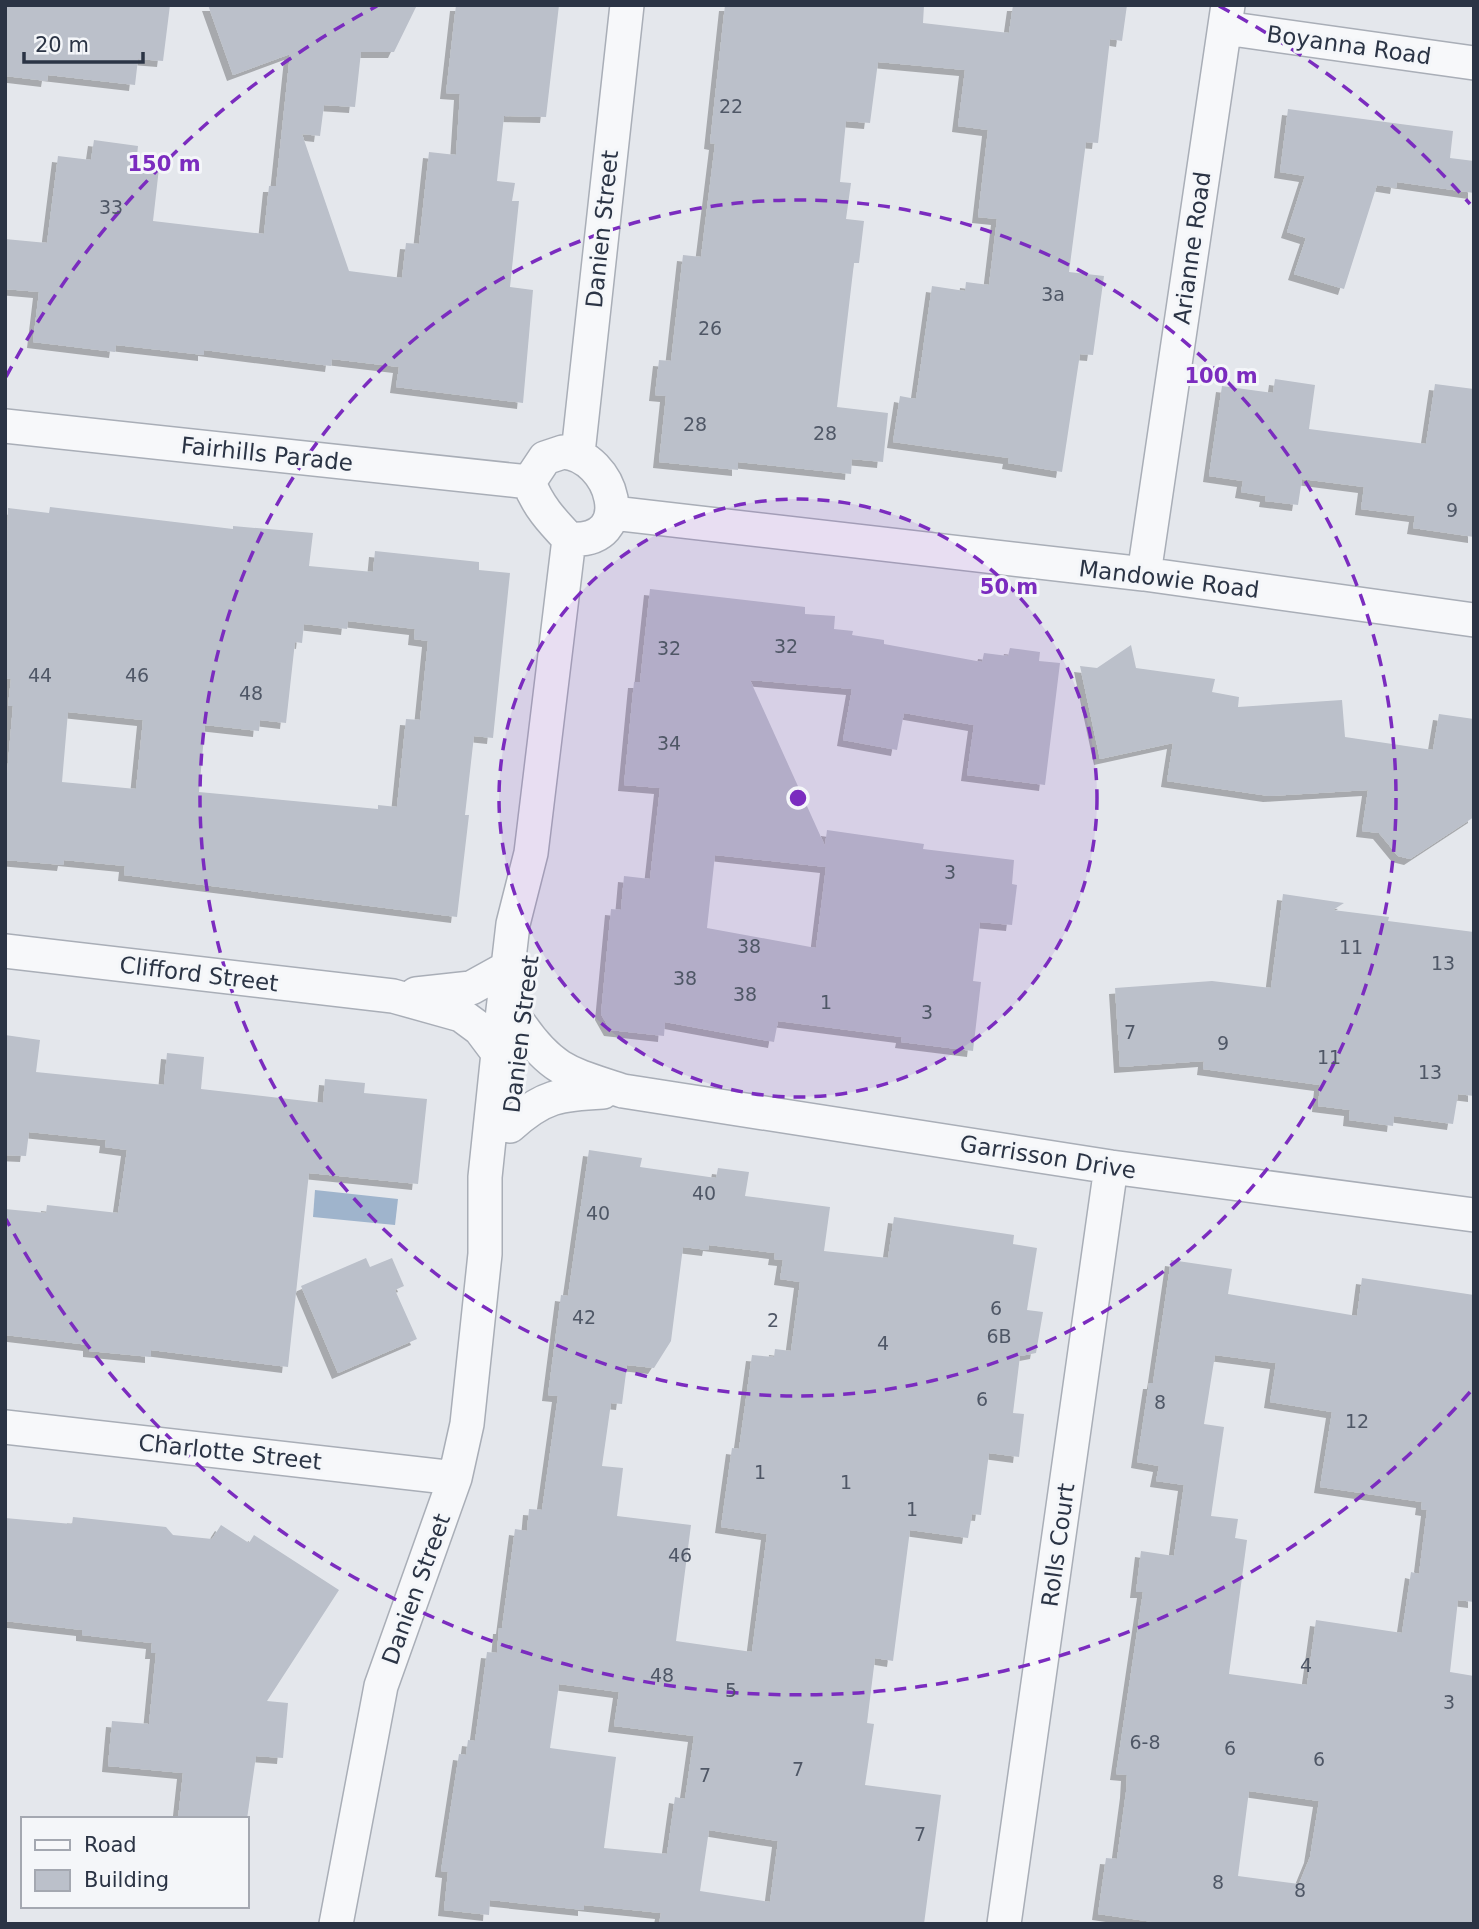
<svg xmlns="http://www.w3.org/2000/svg" width="1479" height="1929" viewBox="0 0 1479 1929" font-family="'DejaVu Sans',sans-serif">
<style>
.water{fill:#9fb4cc}
.building{fill:#bbc0ca;fill-rule:evenodd;filter:url(#shadow)}
.lines{fill:none;stroke-linecap:round;stroke-linejoin:round}
.street-casing{stroke:#a9aeb7;stroke-width:36}
.street{stroke:#f7f8fa;stroke-width:33}
.ring{fill:none;stroke:#7b2cbf;stroke-width:3.5;stroke-dasharray:12 9}
.labels{text-anchor:middle;stroke-width:6;stroke-linejoin:round;paint-order:stroke}
.number-label{font-size:19px;fill:#4f5766}
.street-label{font-size:23px;fill:#2b3445;stroke:#f4f6f9}
.centre{fill:#7b2cbf;stroke:#f4f6f9;stroke-width:3.5}
.ring-label{font-size:21px;text-anchor:middle;font-weight:bold;fill:#7b2cbf;stroke:#f4f6f9;stroke-width:6;stroke-linejoin:round;paint-order:stroke}
</style>
<defs>
<filter id="shadow"><feDropShadow dx="-6" dy="6" stdDeviation="0" flood-color="#0004"/></filter>
</defs>
<rect width="100%" height="100%" fill="#e4e7ec"/>
<!-- water -->
<path class="water" d="M 315,1190 L 398,1199 L 395,1225 L 313,1217 Z"/>
<!-- building -->
<path class="building" d="M 5,5 L 170,5 L 163,61 L 138,59 L 135,85 L 48,75 L 47,81 L 5,76 Z
M 208,5 L 417,5 L 394,52 L 361,52 L 355,107 L 324,105 L 320,136 L 302,134 L 349,271 L 402,278 L 406,243 L 419,244 L 429,152 L 456,155 L 460,94 L 446,93 L 456,5 L 559,5 L 546,117 L 504,116 L 497,181 L 515,183 L 512,201 L 519,201 L 510,287 L 533,290 L 523,403 L 396,387 L 399,367 L 332,359 L 331,366 L 204,350 L 204,355 L 116,345 L 115,352 L 33,342 L 39,292 L 5,289 L 5,239 L 47,243 L 58,156 L 91,160 L 94,140 L 138,146 L 136,165 L 159,168 L 153,221 L 264,234 L 269,186 L 276,186 L 290,54 L 233,75 Z
M 725,5 L 924,5 L 923,23 L 1009,33 L 1013,5 L 1127,5 L 1122,41 L 1110,39 L 1098,143 L 1086,142 L 1069,272 L 1104,276 L 1093,355 L 1080,354 L 1062,472 L 1008,463 L 1009,458 L 893,442 L 900,396 L 916,399 L 932,286 L 965,291 L 966,282 L 989,285 L 997,219 L 978,217 L 988,130 L 958,126 L 965,70 L 878,62 L 870,123 L 846,121 L 840,182 L 851,183 L 846,219 L 864,221 L 859,263 L 854,263 L 837,407 L 888,413 L 883,462 L 852,459 L 851,474 L 738,462 L 738,470 L 659,462 L 666,396 L 655,395 L 659,360 L 671,361 L 683,255 L 701,257 L 715,144 L 710,143 Z
M 1288,109 L 1453,131 L 1450,158 L 1474,161 L 1474,193 L 1397,182 L 1396,188 L 1377,185 L 1344,289 L 1294,274 L 1306,238 L 1287,232 L 1305,176 L 1280,172 Z
M 1275,379 L 1315,385 L 1309,429 L 1426,444 L 1435,384 L 1474,389 L 1474,537 L 1413,528 L 1415,516 L 1361,509 L 1364,487 L 1302,479 L 1298,505 L 1265,501 L 1266,496 L 1241,492 L 1243,481 L 1209,476 L 1222,386 L 1273,393 Z
M 50,507 L 233,529 L 233,526 L 313,533 L 309,566 L 373,572 L 375,551 L 479,562 L 479,570 L 510,573 L 493,738 L 474,736 L 465,815 L 469,815 L 457,917 L 124,875 L 125,866 L 64,860 L 63,865 L 5,860 L 5,797 L 13,706 L 8,706 L 11,679 L 5,678 L 8,508 L 49,513 ZM 348,621 L 415,629 L 414,639 L 428,641 L 420,720 L 406,719 L 397,807 L 378,805 L 378,809 L 199,792 L 205,725 L 259,731 L 260,720 L 286,723 L 295,642 L 302,643 L 304,624 L 347,629 ZM 68,712 L 143,720 L 136,789 L 62,782 Z
M 650,589 L 805,607 L 805,614 L 835,616 L 834,629 L 853,631 L 852,635 L 884,640 L 884,644 L 982,662 L 984,653 L 1008,656 L 1010,648 L 1040,652 L 1039,661 L 1060,663 L 1045,785 L 967,775 L 974,725 L 904,713 L 897,750 L 843,740 L 852,689 L 750,680 L 825,846 L 827,830 L 924,844 L 923,849 L 1014,860 L 1012,884 L 1017,885 L 1012,925 L 980,922 L 973,981 L 981,982 L 973,1051 L 901,1042 L 902,1037 L 778,1021 L 774,1042 L 665,1022 L 664,1036 L 610,1030 L 601,1014 L 611,909 L 621,910 L 624,876 L 650,879 L 660,788 L 624,785 L 634,682 L 640,682 ZM 715,855 L 826,867 L 816,948 L 707,928 Z
M 1131,645 L 1136,668 L 1215,679 L 1212,692 L 1239,697 L 1238,707 L 1342,700 L 1345,737 L 1433,750 L 1439,714 L 1474,719 L 1474,817 L 1410,859 L 1398,856 L 1379,833 L 1362,831 L 1368,790 L 1269,796 L 1167,781 L 1173,743 L 1100,759 L 1080,666 L 1097,668 Z
M 1283,894 L 1344,903 L 1333,910 L 1389,917 L 1388,921 L 1474,932 L 1474,1096 L 1458,1094 L 1453,1124 L 1394,1116 L 1393,1126 L 1349,1120 L 1350,1110 L 1318,1106 L 1320,1085 L 1203,1069 L 1204,1061 L 1120,1067 L 1115,988 L 1212,981 L 1271,988 Z
M 5,1035 L 40,1040 L 36,1072 L 164,1085 L 167,1053 L 204,1057 L 201,1089 L 323,1103 L 325,1079 L 365,1083 L 364,1093 L 427,1099 L 418,1184 L 309,1173 L 288,1367 L 151,1350 L 151,1357 L 89,1351 L 89,1345 L 5,1335 L 5,1209 L 46,1213 L 47,1205 L 118,1213 L 127,1150 L 105,1147 L 106,1140 L 29,1132 L 26,1156 L 5,1155 Z
M 589,1150 L 642,1158 L 640,1167 L 716,1178 L 718,1168 L 749,1172 L 745,1196 L 830,1207 L 824,1251 L 888,1258 L 894,1217 L 1014,1235 L 1013,1244 L 1037,1248 L 1027,1310 L 1043,1312 L 1036,1353 L 1020,1356 L 1013,1413 L 1024,1414 L 1019,1457 L 989,1453 L 981,1515 L 972,1514 L 968,1538 L 910,1530 L 893,1661 L 875,1658 L 867,1723 L 874,1724 L 865,1785 L 941,1795 L 924,1924 L 659,1924 L 661,1913 L 584,1905 L 584,1910 L 490,1900 L 489,1915 L 444,1910 L 448,1872 L 441,1871 L 459,1754 L 466,1755 L 468,1740 L 475,1741 L 487,1652 L 497,1653 L 499,1628 L 502,1628 L 515,1529 L 527,1531 L 529,1509 L 542,1510 L 558,1396 L 548,1395 L 561,1295 L 568,1296 ZM 709,1245 L 775,1253 L 774,1259 L 783,1260 L 780,1279 L 800,1282 L 791,1351 L 775,1349 L 774,1357 L 752,1355 L 739,1449 L 732,1448 L 721,1527 L 767,1534 L 752,1652 L 676,1641 L 691,1525 L 617,1516 L 623,1468 L 602,1466 L 611,1403 L 622,1404 L 627,1365 L 654,1368 L 671,1341 L 683,1247 L 708,1250 ZM 559,1684 L 619,1692 L 614,1726 L 694,1736 L 685,1799 L 675,1797 L 667,1854 L 604,1848 L 616,1757 L 550,1748 ZM 709,1830 L 778,1841 L 770,1902 L 700,1891 Z
M 366,1258 L 370,1267 L 392,1258 L 404,1286 L 395,1290 L 417,1339 L 338,1373 L 301,1286 Z
M 1171,1260 L 1232,1269 L 1228,1294 L 1357,1316 L 1362,1278 L 1474,1295 L 1474,1602 L 1458,1600 L 1450,1672 L 1474,1676 L 1474,1924 L 1167,1924 L 1098,1914 L 1106,1858 L 1117,1859 L 1126,1792 L 1127,1775 L 1116,1774 L 1143,1592 L 1136,1592 L 1141,1551 L 1174,1556 L 1184,1485 L 1156,1481 L 1159,1466 L 1137,1462 L 1149,1383 L 1153,1383 ZM 1215,1355 L 1276,1363 L 1270,1402 L 1332,1412 L 1320,1487 L 1422,1502 L 1421,1509 L 1427,1510 L 1419,1574 L 1411,1572 L 1402,1633 L 1316,1620 L 1307,1685 L 1229,1674 L 1247,1540 L 1235,1538 L 1238,1519 L 1211,1516 L 1224,1427 L 1204,1424 ZM 1249,1791 L 1319,1801 L 1310,1857 L 1299,1884 L 1238,1876 Z
M 73,1517 L 166,1527 L 173,1535 L 212,1539 L 221,1525 L 249,1543 L 254,1535 L 339,1590 L 267,1701 L 288,1703 L 283,1758 L 256,1756 L 247,1819 L 178,1819 L 183,1773 L 108,1766 L 112,1721 L 149,1724 L 156,1653 L 151,1653 L 152,1643 L 82,1635 L 82,1630 L 5,1621 L 5,1518 L 72,1524 Z"/>
<g class="lines">
<defs>
<path id="street" d="M 1225,28 L 1474,63
M 5,426 L 529,482
M 563,452 C 612,455 640,544 569,539 C 552,521 537,505 529,482 L 545,458 Z
M 578,453 L 627,5
M 613,513 L 1144,574 L 1474,620
M 1144,574 L 1228,5
M 5,951 L 393,996 L 461,1015 L 480,1029 L 498,1053
M 416,994 L 471,988 L 509,967
M 521,1026 C 553,1072 572,1074 623,1091 L 1111,1167 L 1474,1215
M 510,1126 C 543,1096 560,1094 603,1092
M 5,1427 L 455,1478
M 336,1924 L 381,1686 L 455,1478 L 467,1424 L 485,1254 L 485,1177 L 498,1053 L 513,924 L 531,853 L 569,539
M 1004,1924 L 1111,1167"/>
</defs>
<!-- street casing -->
<use href="#street" class="street-casing"/>
<!-- street -->
<use href="#street" class="street"/>
</g>
<!-- distance rings -->
<circle cx="798" cy="798" r="299" fill="#7b2cbf" fill-opacity=".12"/>
<g class="ring">
<circle cx="798" cy="798" r="299"/>
<circle cx="798" cy="798" r="598"/>
<path d="M1470 1392A897 897 0 0 1 6 1219M6 377A897 897 0 0 1 377 6M1219 6A897 897 0 0 1 1470 204"/>
</g>
<g class="labels">
<!-- number labels -->
<g class="number-label">
<text x="731" y="113">22</text>
<text x="111" y="214">33</text>
<text x="1053" y="301">3a</text>
<text x="710" y="335">26</text>
<text x="695" y="431">28</text>
<text x="825" y="440">28</text>
<text x="1452" y="517">9</text>
<text x="786" y="653">32</text>
<text x="669" y="655">32</text>
<text x="40" y="682">44</text>
<text x="137" y="682">46</text>
<text x="251" y="700">48</text>
<text x="669" y="750">34</text>
<text x="950" y="879">3</text>
<text x="749" y="953">38</text>
<text x="1351" y="954">11</text>
<text x="1443" y="970">13</text>
<text x="685" y="985">38</text>
<text x="745" y="1001">38</text>
<text x="826" y="1009">1</text>
<text x="927" y="1019">3</text>
<text x="1130" y="1039">7</text>
<text x="1223" y="1050">9</text>
<text x="1329" y="1064">11</text>
<text x="1430" y="1079">13</text>
<text x="704" y="1200">40</text>
<text x="598" y="1220">40</text>
<text x="996" y="1315">6</text>
<text x="584" y="1324">42</text>
<text x="773" y="1327">2</text>
<text x="999" y="1343">6B</text>
<text x="883" y="1350">4</text>
<text x="982" y="1406">6</text>
<text x="1160" y="1409">8</text>
<text x="1357" y="1428">12</text>
<text x="760" y="1479">1</text>
<text x="846" y="1489">1</text>
<text x="912" y="1516">1</text>
<text x="680" y="1562">46</text>
<text x="1306" y="1672">4</text>
<text x="662" y="1682">48</text>
<text x="731" y="1697">5</text>
<text x="1449" y="1709">3</text>
<text x="1145" y="1749">6-8</text>
<text x="1230" y="1755">6</text>
<text x="1319" y="1766">6</text>
<text x="798" y="1776">7</text>
<text x="705" y="1782">7</text>
<text x="920" y="1841">7</text>
<text x="1218" y="1889">8</text>
<text x="1300" y="1897">8</text>
</g>
<!-- street labels -->
<g class="street-label">
<text transform="translate(1349 45) rotate(8)" y="8">Boyanna Road</text>
<text transform="translate(602 229) rotate(-84)" y="8">Danien Street</text>
<text transform="translate(1192 248) rotate(-82)" y="8">Arianne Road</text>
<text transform="translate(267 454) rotate(6)" y="8">Fairhills Parade</text>
<text transform="translate(1169 579) rotate(7)" y="8">Mandowie Road</text>
<text transform="translate(199 974) rotate(7)" y="8">Clifford Street</text>
<text transform="translate(521 1034) rotate(-83)" y="8">Danien Street</text>
<text transform="translate(1048 1157) rotate(9)" y="8">Garrisson Drive</text>
<text transform="translate(230 1452) rotate(6)" y="8">Charlotte Street</text>
<text transform="translate(1058 1545) rotate(-82)" y="8">Rolls Court</text>
<text transform="translate(416 1589) rotate(-70)" y="8">Danien Street</text>
</g>
</g>
<circle cx="798" cy="798" r="10" class="centre"/>
<g class="ring-label">
<text x="164" y="171">150 m</text>
<text x="1221" y="383">100 m</text>
<text x="1009" y="594">50 m</text>
</g>
<!-- border -->
<rect width="1479" height="1929" fill="none" stroke="#2b3445" stroke-width="14"/>
<!-- legend -->
<rect x="21" y="1817" width="228" height="91" fill="#f4f6f9" stroke="#a4a8b1" stroke-width="2"/>
<rect x="35" y="1840" width="35" height="10" fill="#f7f8fa" stroke="#a4a8b1" stroke-width="2"/>
<text x="84" y="1852" font-size="21" fill="#2b3445">Road</text>
<rect x="35" y="1870" width="35" height="21" fill="#bbc0ca" stroke="#a4a8b1" stroke-width="2"/>
<text x="84" y="1887" font-size="21" fill="#2b3445">Building</text>
<!-- scale -->
<path d="M24 52v10h119v-10" fill="none" stroke="#2b3445" stroke-width="3.5"/>
<text x="35" y="52" font-size="21" fill="#2b3445" stroke="#f4f6f9" stroke-width="5" paint-order="stroke">20 m</text>
</svg>
